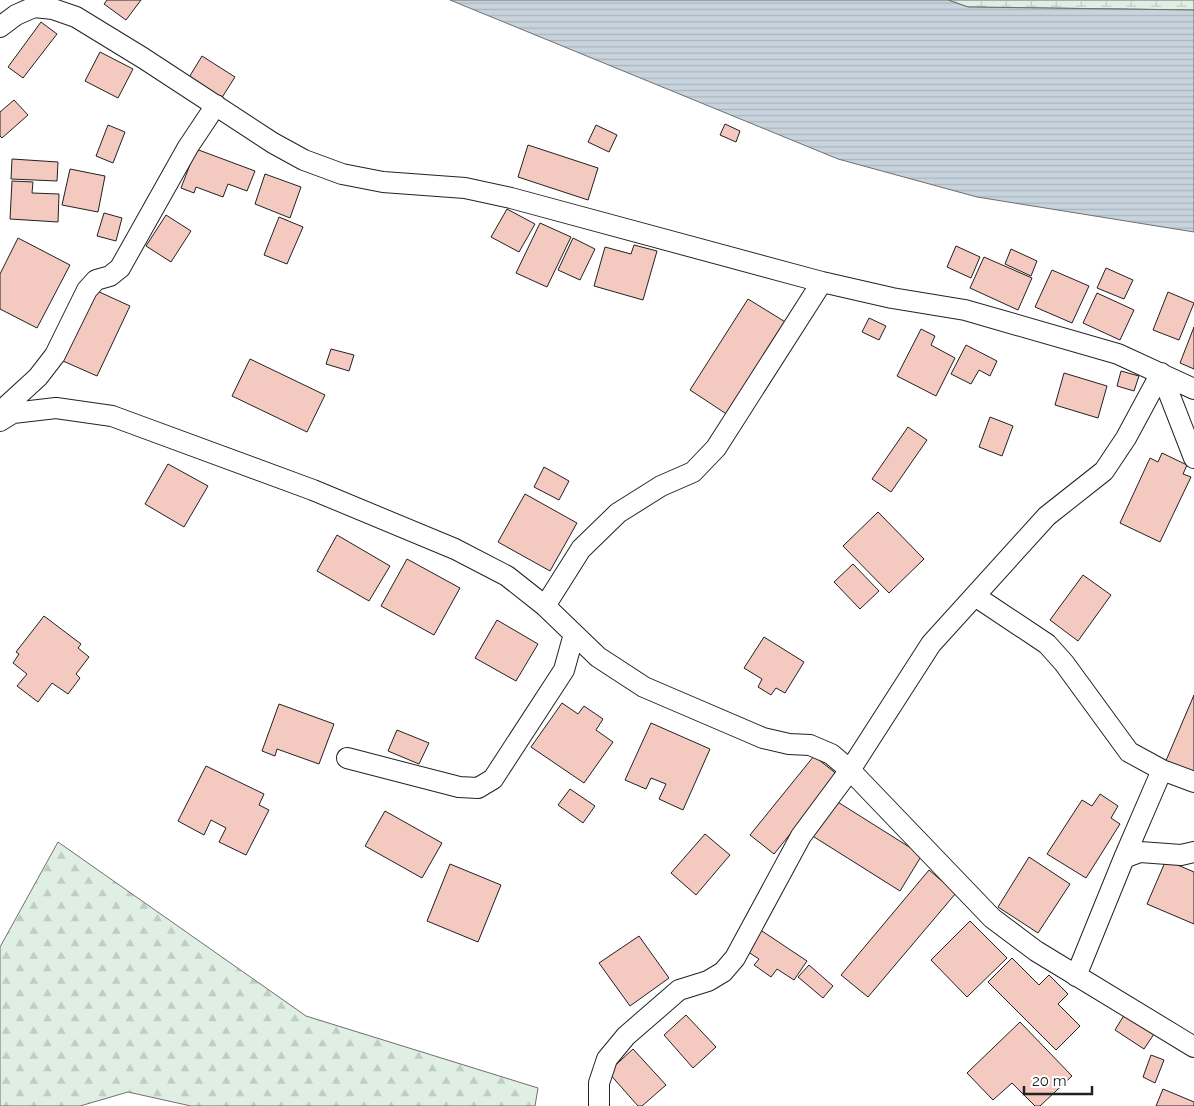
<svg xmlns="http://www.w3.org/2000/svg" width="1194" height="1106" viewBox="0 0 1194 1106" font-family="Raleway,sans-serif">
<style>
.forest{fill:url(#forest-firs);stroke:#6f6f6f}
.wetland{fill:url(#wetland-marsh);stroke:#6f6f6f}
.water{fill:url(#water-rules);stroke:#6f6f6f}
.building{fill:#f3c9c0;stroke:#222}
.lines{fill:none;stroke-linecap:round;stroke-linejoin:round}
.street-casing{stroke:#222;stroke-width:22}
.street{stroke:#fff;stroke-width:20}
</style>
<defs>
<pattern id="forest-firs" width="22" height="20" patternUnits="userSpaceOnUse" patternTransform="scale(1.25)"><rect width="22" height="20" fill="#e0efe3"/><path d="M5 1l3.5 6h-7zM16 11l3.5 6h-7z" fill="#c0cdc2"/></pattern>
<pattern id="wetland-marsh" width="20" height="14" patternUnits="userSpaceOnUse" patternTransform="scale(1.25)"><rect width="20" height="14" fill="#e0efe3"/><path d="M1 5h8M5 5V1M11 12h8M15 12V8" fill="none" stroke="#c0cdc2"/></pattern>
<pattern id="water-rules" width="6" height="5" patternUnits="userSpaceOnUse" patternTransform="scale(1.25)"><rect width="6" height="5" fill="#c7d3dd"/><path d="M0 2.5h6" fill="none" stroke="#abb5bd"/></pattern>
</defs>
<rect width="100%" height="100%" fill="#fff"/>
<!-- forest -->
<path class="forest" d="M 58,842 L 306,1016 L 538,1088 L 535,1106 L 191,1106 L 128,1092 L 80,1106 L 0,1106 L 0,947 Z"/>
<!-- wetland -->
<path class="wetland" d="M 948,0 L 1194,0 L 1194,10 L 968,7 Z"/>
<!-- water -->
<path class="water" d="M 450,0 L 948,0 L 968,7 L 1194,10 L 1194,232 L 977,197 L 838,159 Z"/>
<!-- building -->
<path class="building" d="M 107,0 L 141,0 L 126,20 L 104,4 Z
M 41,22 L 57,34 L 23,78 L 8,67 Z
M 100,52 L 133,69 L 118,98 L 85,81 Z
M 202,56 L 235,77 L 221,99 L 188,79 Z
M 14,100 L 28,115 L 2,138 L 0,136 L 0,112 Z
M 725,124 L 740,131 L 736,142 L 720,135 Z
M 108,125 L 125,132 L 113,163 L 96,156 Z
M 596,125 L 617,135 L 609,152 L 588,142 Z
M 528,145 L 598,168 L 588,200 L 518,177 Z
M 196,149 L 255,171 L 247,191 L 228,184 L 223,197 L 196,187 L 194,193 L 181,188 Z
M 12,159 L 58,162 L 57,181 L 11,179 Z
M 70,169 L 105,176 L 98,212 L 62,205 Z
M 265,174 L 301,187 L 290,218 L 255,204 Z
M 12,181 L 33,182 L 32,193 L 59,194 L 58,222 L 10,219 Z
M 507,209 L 535,224 L 519,252 L 491,237 Z
M 104,213 L 122,218 L 116,241 L 97,236 Z
M 166,215 L 191,231 L 171,262 L 146,246 Z
M 279,217 L 303,227 L 287,264 L 264,255 Z
M 540,223 L 571,237 L 547,287 L 516,273 Z
M 18,238 L 70,265 L 37,328 L 0,309 L 0,274 Z
M 573,238 L 595,249 L 580,280 L 558,270 Z
M 634,245 L 657,251 L 643,300 L 594,286 L 605,247 L 631,254 Z
M 956,246 L 980,257 L 971,278 L 947,267 Z
M 1011,249 L 1037,261 L 1031,276 L 1005,264 Z
M 984,257 L 1032,278 L 1018,310 L 970,288 Z
M 1106,268 L 1133,280 L 1124,299 L 1097,288 Z
M 1052,270 L 1089,286 L 1072,323 L 1035,307 Z
M 95,290 L 130,306 L 97,376 L 63,361 Z
M 1168,292 L 1194,303 L 1179,340 L 1153,330 Z
M 1097,293 L 1134,310 L 1120,340 L 1083,323 Z
M 748,299 L 787,323 L 728,415 L 690,390 Z
M 869,318 L 886,326 L 879,340 L 862,332 Z
M 1194,327 L 1194,369 L 1180,363 Z
M 921,329 L 935,336 L 931,345 L 955,358 L 936,396 L 897,376 Z
M 966,345 L 997,361 L 990,376 L 979,370 L 971,384 L 951,374 Z
M 331,349 L 354,355 L 349,371 L 326,364 Z
M 250,359 L 325,395 L 307,432 L 232,396 Z
M 1121,371 L 1139,376 L 1134,391 L 1117,386 Z
M 1064,373 L 1107,386 L 1098,418 L 1055,405 Z
M 990,417 L 1013,426 L 1002,456 L 979,447 Z
M 908,427 L 927,440 L 891,492 L 872,479 Z
M 1162,453 L 1187,465 L 1183,474 L 1191,477 L 1160,542 L 1120,523 L 1150,458 L 1158,462 Z
M 168,464 L 208,486 L 184,527 L 145,504 Z
M 544,467 L 569,481 L 559,500 L 534,487 Z
M 525,494 L 577,523 L 550,571 L 498,542 Z
M 878,512 L 924,559 L 889,593 L 843,546 Z
M 337,535 L 390,566 L 369,601 L 317,571 Z
M 407,559 L 460,588 L 434,635 L 381,606 Z
M 853,564 L 879,591 L 860,609 L 834,582 Z
M 1083,575 L 1111,595 L 1078,641 L 1050,620 Z
M 44,616 L 81,644 L 78,648 L 89,657 L 76,674 L 80,678 L 68,694 L 52,683 L 38,702 L 17,686 L 27,674 L 13,663 L 19,654 L 16,652 Z
M 497,620 L 538,644 L 516,681 L 475,658 Z
M 764,637 L 804,662 L 785,693 L 776,688 L 771,695 L 758,687 L 762,679 L 744,668 Z
M 1194,695 L 1194,775 L 1165,763 Z
M 562,703 L 578,714 L 584,706 L 603,719 L 596,730 L 613,742 L 584,783 L 531,747 Z
M 279,704 L 334,724 L 319,764 L 277,749 L 275,756 L 262,751 Z
M 651,723 L 710,749 L 683,810 L 659,799 L 666,784 L 651,778 L 646,789 L 625,780 Z
M 397,730 L 429,743 L 419,764 L 388,751 Z
M 814,756 L 838,775 L 774,854 L 750,835 Z
M 206,766 L 264,794 L 259,805 L 269,810 L 246,855 L 219,842 L 226,828 L 211,820 L 204,835 L 178,821 Z
M 570,789 L 595,806 L 583,823 L 558,805 Z
M 1100,794 L 1118,806 L 1111,818 L 1120,824 L 1086,878 L 1047,854 L 1082,800 L 1092,806 Z
M 833,799 L 922,855 L 900,891 L 811,835 Z
M 385,811 L 442,843 L 422,878 L 365,846 Z
M 705,834 L 730,855 L 696,895 L 671,873 Z
M 1029,857 L 1070,884 L 1038,933 L 998,907 Z
M 1166,860 L 1194,872 L 1194,924 L 1147,904 Z
M 450,864 L 501,885 L 478,942 L 427,921 Z
M 929,870 L 956,893 L 868,997 L 841,975 Z
M 970,921 L 1007,958 L 967,997 L 931,960 Z
M 759,929 L 807,961 L 794,980 L 777,969 L 771,977 L 754,965 L 759,959 L 745,950 Z
M 639,936 L 669,978 L 630,1006 L 599,963 Z
M 1012,958 L 1039,985 L 1049,975 L 1068,994 L 1058,1004 L 1080,1026 L 1056,1050 L 988,982 Z
M 809,965 L 833,986 L 823,998 L 798,977 Z
M 1126,1012 L 1156,1031 L 1144,1049 L 1115,1030 Z
M 686,1015 L 716,1047 L 693,1068 L 664,1035 Z
M 1020,1022 L 1072,1076 L 1040,1106 L 1035,1106 L 1012,1083 L 993,1100 L 967,1073 Z
M 633,1049 L 666,1085 L 642,1106 L 638,1106 L 608,1072 Z
M 1151,1055 L 1164,1060 L 1155,1083 L 1143,1077 Z
M 1163,1089 L 1194,1102 L 1194,1106 L 1156,1106 Z"/>
<g class="lines">
<defs>
<path id="street" d="M 0,27 L 16,15 L 34,7 L 53,9 L 76,17 L 143,58 L 273,143 L 304,160 L 342,174 L 383,182 L 465,188 L 511,198 L 822,282 L 892,298 L 965,310 L 1118,354 L 1194,389
M 1161,373 L 1194,458
M 0,412 L 38,377 L 55,355 L 87,290 L 96,280 L 110,276 L 120,268 L 188,147 L 216,105
M 0,421 L 13,413 L 56,408 L 112,416 L 313,490 L 455,549 L 507,576 L 545,606 L 598,657 L 644,687 L 763,738 L 789,744 L 810,745 L 831,754 L 850,770 L 992,918 L 1036,951 L 1194,1047
M 975,596 L 1047,644 L 1064,663 L 1129,752 L 1162,770 L 1194,782
M 545,606 L 581,549 L 618,513 L 661,486 L 693,472 L 716,448 L 822,282
M 347,758 L 459,787 L 478,788 L 493,779 L 564,670 L 574,634
M 1124,858 L 1140,852 L 1181,855 L 1194,852
M 1076,976 L 1124,858 L 1162,770
M 599,1106 L 599,1083 L 607,1059 L 626,1036 L 679,990 L 708,981 L 723,972 L 735,958 L 801,836 L 850,770 L 931,644 L 1047,516 L 1104,471 L 1126,438 L 1161,373"/>
</defs>
<!-- street casing -->
<use href="#street" class="street-casing"/>
<!-- street -->
<use href="#street" class="street"/>
</g>
<!-- scale -->
<path d="M1024 1086v8h68v-8" fill="none" stroke="#222222" stroke-width="2.5"/>
<text x="1032" y="1086" font-size="15" fill="#222222" stroke="#ffffff" stroke-width="4" paint-order="stroke">20 m</text>
</svg>
